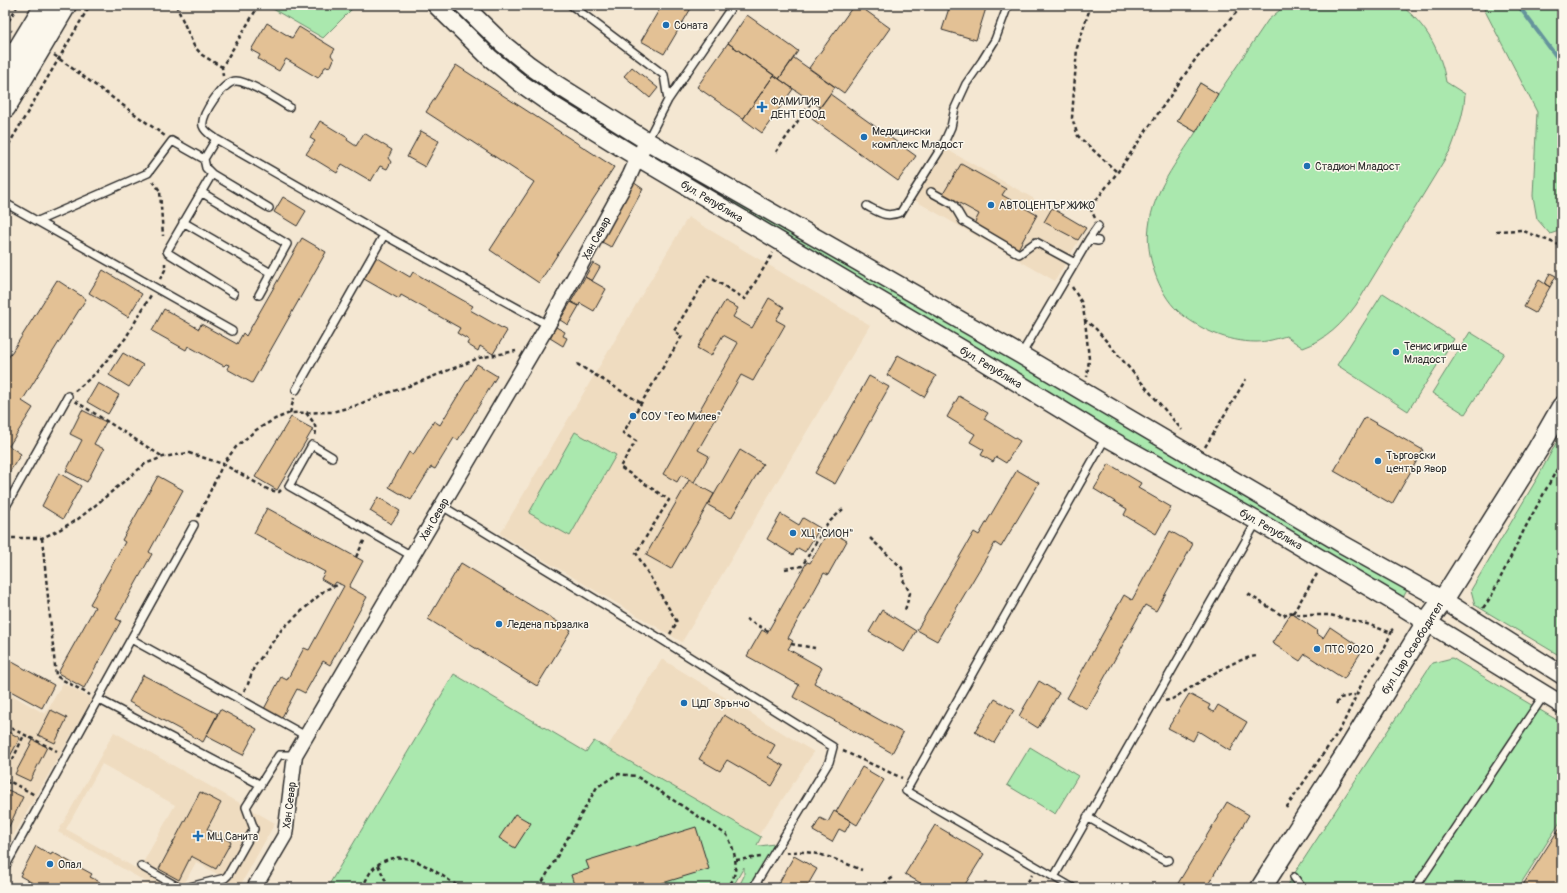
<svg xmlns="http://www.w3.org/2000/svg" width="1567" height="893" viewBox="0 0 1567 893" font-family="Pangolin,sans-serif">
<style>
.built{fill:#efdcc0;fill-rule:evenodd}
.green{fill:#aae8ae;stroke:#6a8a6c}
.lines{fill:none;stroke-linecap:round;stroke-linejoin:round}
.stream{stroke:#65949c;stroke-width:4}
.building{fill:#e3c195;stroke:#2b2b2b}
.service-casing{stroke:#2b2b2b;stroke-width:10}
.minor-casing{stroke:#2b2b2b;stroke-width:17}
.tertiary-casing{stroke:#2b2b2b;stroke-width:20}
.secondary-casing{stroke:#2b2b2b;stroke-width:23}
.path{stroke:#2b2b2b;stroke-width:2.5;stroke-dasharray:4 3;stroke-linecap:butt}
.service{stroke:#fbf7ec;stroke-width:7}
.minor{stroke:#fbf7ec;stroke-width:14}
.tertiary{stroke:#fbf7ec;stroke-width:17}
.secondary{stroke:#fbf7ec;stroke-width:20}
.poi-dot{fill:#1f6fb2;stroke:#fbf7ec;stroke-width:1.5}
.labels{text-anchor:middle;stroke-width:3;stroke-linejoin:round;paint-order:stroke}
.poi-label{font-size:11px;fill:#2b2b2b;stroke:#fbf7ec;text-anchor:start}
.street-label{font-size:11px;fill:#2b2b2b;stroke:#fbf7ec}
</style>
<rect width="100%" height="100%" fill="#f4e7d2"/>
<filter id="ink" filterUnits="userSpaceOnUse"><feTurbulence type="fractalNoise" baseFrequency=".025" numOctaves="2"/><feDisplacementMap in="SourceGraphic" scale="8" xChannelSelector="R" yChannelSelector="G"/><feConvolveMatrix kernelMatrix="1 2 1 2 8 2 1 2 1" color-interpolation-filters="sRGB"/></filter>
<g filter="url(#ink)">
<!-- built -->
<path class="built" d="M 946,149 L 1086,228 L 1055,281 L 914,200 Z
M 688,217 L 870,325 L 682,642 L 500,534 ZM 769,299 L 784,307 L 776,320 L 785,326 L 753,381 L 741,375 L 698,450 L 708,456 L 694,482 L 681,475 L 677,482 L 663,474 L 738,343 L 723,335 L 711,356 L 698,348 L 725,301 L 738,308 L 733,317 L 752,328 Z
M 662,659 L 814,752 L 758,836 L 607,748 Z
M 63,683 L 92,699 L 5,850 L 5,691 L 45,714 Z
M 114,732 L 275,823 L 239,888 L 219,888 L 224,878 L 196,862 L 182,888 L 157,888 L 58,832 ZM 102,764 L 175,805 L 139,870 L 66,829 ZM 200,792 L 221,803 L 207,829 L 231,842 L 216,869 L 191,856 L 179,880 L 159,869 Z"/>
<!-- green -->
<path class="green" d="M 266,5 L 356,5 L 323,38 Z
M 1286,5 L 1400,5 C 1426,24 1441,51 1446,82 L 1465,94 C 1464,114 1458,130 1451,149 L 1356,305 C 1342,324 1326,340 1303,348 L 1286,336 C 1276,339 1266,342 1256,342 C 1228,342 1198,329 1178,311 C 1158,293 1145,253 1149,227 C 1153,191 1177,162 1196,132 L 1177,121 L 1200,83 L 1218,94 L 1268,20 Z
M 1482,5 L 1562,5 L 1562,230 L 1550,234 L 1537,219 L 1533,196 L 1537,112 Z
M 684,162 L 1411,583 L 1399,605 L 672,177 Z
M 1383,293 L 1454,339 L 1408,411 L 1337,365 Z
M 1470,332 L 1504,353 L 1465,414 L 1432,393 Z
M 575,432 L 616,455 L 570,536 L 529,513 Z
M 1562,432 L 1562,657 L 1475,605 L 1471,590 L 1538,477 Z
M 1452,658 L 1562,723 L 1562,819 L 1518,888 L 1285,888 L 1432,663 Z
M 454,674 L 586,752 L 594,741 L 761,837 L 757,845 L 760,846 L 774,844 L 750,888 L 738,888 L 744,876 L 744,867 L 732,888 L 327,888 Z
M 1030,747 L 1078,776 L 1055,814 L 1007,785 Z"/>
<g class="lines">
<!-- stream -->
<path class="stream" d="M 1518,5 L 1562,64"/>
</g>
<!-- building -->
<path class="building" d="M 651,5 L 693,5 L 664,54 L 641,41 L 659,10 Z
M 854,5 L 858,5 L 890,28 L 844,93 L 809,68 Z
M 950,5 L 987,5 L 976,40 L 942,30 Z
M 747,15 L 798,51 L 779,79 L 728,43 Z
M 267,23 L 292,38 L 299,27 L 335,49 L 331,55 L 334,59 L 331,66 L 325,67 L 318,78 L 286,59 L 279,71 L 258,59 L 260,55 L 251,50 Z
M 728,43 L 774,75 L 743,119 L 697,87 Z
M 794,58 L 835,87 L 820,107 L 779,79 Z
M 456,65 L 614,167 L 539,283 L 490,250 L 534,182 L 426,112 Z
M 632,67 L 658,88 L 650,98 L 624,76 Z
M 774,75 L 793,89 L 762,133 L 743,119 Z
M 1200,83 L 1218,94 L 1196,132 L 1177,121 Z
M 830,94 L 916,156 L 898,181 L 812,119 Z
M 320,121 L 348,138 L 347,140 L 356,146 L 364,133 L 392,150 L 388,158 L 391,162 L 387,169 L 380,166 L 371,181 L 342,164 L 337,173 L 306,154 L 315,141 L 310,138 Z
M 421,131 L 439,141 L 425,167 L 407,157 Z
M 961,164 L 1006,189 L 1002,195 L 1037,215 L 1018,249 L 974,224 L 979,214 L 943,194 Z
M 633,182 L 643,189 L 611,247 L 600,241 Z
M 283,197 L 306,211 L 297,226 L 274,212 Z
M 1052,208 L 1086,228 L 1078,240 L 1044,222 Z
M 302,238 L 326,252 L 252,383 L 227,369 L 229,365 L 226,364 L 224,366 L 188,346 L 186,350 L 152,331 L 164,309 L 199,329 L 201,324 L 237,344 L 243,333 L 246,336 Z
M 376,257 L 410,277 L 413,272 L 473,306 L 470,310 L 507,331 L 493,354 L 480,346 L 478,351 L 467,344 L 469,340 L 457,333 L 460,328 L 401,295 L 399,299 L 364,279 Z
M 593,263 L 600,267 L 592,281 L 585,277 Z
M 103,270 L 142,294 L 128,317 L 89,293 Z
M 1550,273 L 1556,276 L 1550,287 L 1545,284 Z
M 585,277 L 606,289 L 594,311 L 580,303 L 579,306 L 571,302 Z
M 57,280 L 86,299 L 22,401 L 33,408 L 9,446 L 21,454 L 5,479 L 5,363 Z
M 1539,280 L 1550,287 L 1535,313 L 1524,307 Z
M 769,298 L 784,307 L 776,320 L 785,325 L 753,381 L 741,375 L 698,450 L 709,456 L 694,482 L 681,475 L 677,482 L 663,474 L 738,343 L 723,335 L 711,356 L 697,348 L 725,301 L 738,308 L 733,317 L 752,328 Z
M 571,302 L 579,306 L 568,325 L 560,320 Z
M 556,327 L 565,332 L 563,336 L 567,338 L 563,346 L 550,338 Z
M 123,353 L 143,365 L 129,387 L 109,375 Z
M 898,355 L 936,376 L 924,397 L 887,375 Z
M 477,364 L 497,376 L 458,440 L 454,438 L 435,469 L 431,467 L 411,500 L 389,487 L 409,452 L 413,455 L 434,421 L 440,425 Z
M 869,376 L 889,387 L 835,484 L 815,473 Z
M 98,383 L 119,395 L 108,414 L 87,402 Z
M 959,396 L 988,413 L 984,419 L 1020,441 L 1006,463 L 996,457 L 993,462 L 981,455 L 984,450 L 970,442 L 975,434 L 947,417 Z
M 82,410 L 106,422 L 94,444 L 104,449 L 87,482 L 66,471 L 82,440 L 70,434 Z
M 291,417 L 313,429 L 277,490 L 255,477 Z
M 1365,417 L 1423,450 L 1392,504 L 1334,471 Z
M 740,450 L 763,464 L 731,518 L 708,505 Z
M 1109,464 L 1141,483 L 1138,488 L 1171,507 L 1156,534 L 1124,515 L 1127,509 L 1094,489 Z
M 1017,470 L 1039,483 L 1001,547 L 995,543 L 937,641 L 917,630 L 974,532 L 979,535 Z
M 59,473 L 81,486 L 63,519 L 42,506 Z
M 158,476 L 183,490 L 149,552 L 152,554 L 116,619 L 121,621 L 84,688 L 58,673 L 95,607 L 90,604 L 125,542 L 122,540 Z
M 689,480 L 714,494 L 671,569 L 646,555 Z
M 378,497 L 400,511 L 391,524 L 370,511 Z
M 267,508 L 363,561 L 349,587 L 367,597 L 330,665 L 323,661 L 305,693 L 297,689 L 281,719 L 264,709 L 281,677 L 287,680 L 304,648 L 309,650 L 344,586 L 336,582 L 333,586 L 321,579 L 325,572 L 254,533 Z
M 781,514 L 799,525 L 803,518 L 820,528 L 805,552 L 798,548 L 793,555 L 767,539 Z
M 829,530 L 847,541 L 828,575 L 824,573 L 788,638 L 793,641 L 788,649 L 822,668 L 814,683 L 903,733 L 892,753 L 793,697 L 799,685 L 747,656 L 762,630 L 767,633 L 807,562 L 810,563 Z
M 1170,531 L 1193,544 L 1156,611 L 1145,605 L 1087,709 L 1067,698 L 1124,595 L 1132,600 Z
M 461,563 L 571,630 L 537,686 L 428,619 Z
M 882,610 L 916,631 L 904,652 L 869,632 Z
M 1291,613 L 1318,631 L 1316,633 L 1323,638 L 1330,627 L 1363,649 L 1344,679 L 1305,654 L 1300,661 L 1272,643 Z
M 5,658 L 54,685 L 42,708 L 5,688 Z
M 143,675 L 218,714 L 203,742 L 129,702 Z
M 1039,681 L 1059,693 L 1038,728 L 1019,716 Z
M 1189,694 L 1210,705 L 1208,709 L 1214,712 L 1218,705 L 1247,722 L 1230,751 L 1198,731 L 1193,741 L 1168,728 Z
M 995,699 L 1014,710 L 994,743 L 975,732 Z
M 220,709 L 257,729 L 243,755 L 206,736 Z
M 51,710 L 67,718 L 55,743 L 38,735 Z
M 724,715 L 775,745 L 768,757 L 784,766 L 772,786 L 727,760 L 720,771 L 699,759 Z
M 5,730 L 20,738 L 9,758 L 5,755 Z
M 33,740 L 47,747 L 30,781 L 15,774 Z
M 862,767 L 884,780 L 857,825 L 836,812 Z
M 8,790 L 23,797 L 5,835 L 5,796 Z
M 200,792 L 221,803 L 207,829 L 231,842 L 216,869 L 191,856 L 179,880 L 159,869 Z
M 1227,802 L 1249,815 L 1206,888 L 1182,888 L 1177,885 Z
M 834,811 L 851,821 L 845,832 L 839,829 L 832,842 L 813,831 L 820,818 L 828,822 Z
M 515,814 L 531,823 L 515,848 L 499,838 Z
M 1562,824 L 1562,888 L 1521,888 Z
M 935,825 L 984,854 L 964,886 L 967,888 L 929,888 L 905,874 Z
M 696,827 L 709,869 L 646,888 L 575,888 L 571,875 L 589,869 L 586,861 Z
M 36,846 L 51,855 L 52,852 L 92,874 L 90,877 L 100,882 L 97,888 L 42,888 L 20,876 Z
M 794,856 L 817,869 L 806,888 L 776,888 Z"/>
<g class="lines">
<defs>
<path id="service" d="M 571,5 L 664,75 L 668,100
M 289,107 C 278,100 248,81 236,81 C 224,81 200,115 203,126 C 205,132 211,135 216,139 L 384,235 L 548,325
M 216,139 L 204,159 L 206,168 L 212,174 L 269,208
M 647,141 L 668,100 L 733,5
M 212,174 L 167,251 L 168,253 L 234,294
M 201,192 L 287,244 L 259,295
M 931,192 L 953,204 L 963,221 L 1019,254 L 1036,242 L 1075,263
M 5,203 L 232,331
M 867,206 C 880,213 886,218 901,212 L 943,145 L 951,127 L 955,108 L 966,84 L 982,61 L 995,40 L 1008,5
M 38,221 L 148,173 L 172,141 L 204,159
M 183,222 L 271,273
M 1089,239 L 1098,241
M 1021,355 L 1089,239 L 1098,226
M 296,390 L 384,235
M 332,457 L 312,445 L 289,486 L 412,556
M 442,506 L 656,636 L 833,747 L 829,762 L 753,888
M 5,508 L 68,396
M 131,639 L 306,736
M 98,699 L 261,785
M 1087,817 L 1163,860 L 1166,861 L 1169,860
M 141,866 L 180,888
M 5,867 L 194,525
M 1054,877 L 1257,521
M 1294,877 L 1302,888
M 185,888 L 225,878 L 228,875 L 254,829 L 246,807 L 279,755 L 295,755
M 1073,888 L 906,791 L 1106,437
M 1415,888 L 1544,695"/>
<path id="minor" d="M 254,888 L 285,835 L 295,755 L 548,325 L 630,175 L 638,157 L 647,141"/>
<path id="tertiary" d="M 436,5 L 490,58 L 519,82 L 549,103 L 627,151 L 974,356 L 1106,437 L 1257,521 L 1399,605 L 1562,705
M 463,5 L 503,44 L 529,65 L 556,84 L 647,141 L 1021,355 L 1342,544 L 1443,600 L 1562,675"/>
<path id="secondary" d="M 5,71 L 45,5
M 5,108 L 66,5
M 1261,888 L 1345,756 L 1427,622 L 1443,600 L 1538,449 L 1562,407"/>
</defs>
<!-- service casing -->
<use href="#service" class="service-casing"/>
<!-- minor casing -->
<use href="#minor" class="minor-casing"/>
<!-- tertiary casing -->
<use href="#tertiary" class="tertiary-casing"/>
<!-- secondary casing -->
<use href="#secondary" class="secondary-casing"/>
<!-- path -->
<path class="path" d="M 176,5 L 194,46 L 202,55 L 222,67
M 1091,5 L 1077,48 L 1072,118 L 1078,136 L 1117,172
M 5,27 L 12,31
M 5,27 L 18,5
M 54,55 L 165,136
M 223,76 L 222,67 L 259,5
M 5,151 L 90,5
M 776,152 L 812,101
M 153,181 L 160,191 L 163,236
M 1095,218 L 1090,208 L 1117,173 L 1197,57 L 1243,5
M 1496,231 L 1521,230 L 1562,246
M 160,279 L 165,270 L 165,263
M 1072,287 L 1082,303 L 1085,320 L 1096,329 L 1182,430
M 1085,320 L 1089,359 L 1087,377
M 577,364 L 641,403
M 75,391 L 95,374 L 125,339 L 151,295
M 75,401 L 163,457
M 290,413 L 294,398
M 306,413 C 312,420 318,426 315,436
M 1205,447 L 1246,379
M 198,517 L 223,464 L 236,447 L 256,430 L 275,419 L 290,413 L 332,412 L 355,406 L 381,395 L 412,385 L 479,358 L 516,351
M 5,538 L 42,538 L 59,530 L 78,519 L 92,508 L 145,464 L 163,457 L 189,453 L 223,464 L 269,490 L 279,492 L 281,490
M 42,538 L 56,676 L 90,695
M 870,538 L 902,568 L 903,580 L 910,593 L 905,610
M 356,557 L 365,539
M 785,569 L 802,566 L 827,524 L 843,509
M 1248,594 L 1283,616 L 1289,612 L 1300,615 L 1330,615 L 1367,624 L 1389,632 L 1393,629
M 1483,608 L 1491,597 L 1525,528 L 1562,460
M 1293,613 L 1317,574
M 746,619 L 768,631
M 670,634 L 677,622 L 636,553 L 669,500 L 620,467 L 636,441 L 623,433 L 682,336 L 674,331 L 708,276 L 745,299 L 773,253
M 791,644 L 815,648
M 244,691 L 248,684 L 254,667 L 282,629 L 325,590 L 340,584
M 1165,701 L 1172,699 C 1195,686 1231,659 1257,656
M 1336,704 L 1340,698 L 1355,695
M 5,725 L 57,751
M 843,751 L 902,778
M 5,759 L 13,759 L 24,735
M 5,779 L 35,795
M 5,790 L 9,782
M 1286,808 L 1341,728 L 1364,679 L 1383,651 L 1393,629
M 786,853 C 814,848 836,860 862,870
M 736,860 L 761,857
M 378,865 L 389,888
M 5,881 L 11,888
M 362,888 C 366,881 369,872 375,867 C 403,842 436,873 461,888
M 539,888 L 597,787 L 618,774 L 636,776 L 727,835 C 736,852 740,871 728,888
M 878,888 L 895,876
M 1024,888 L 1032,875"/>
<!-- service -->
<use href="#service" class="service"/>
<!-- minor -->
<use href="#minor" class="minor"/>
<!-- tertiary -->
<use href="#tertiary" class="tertiary"/>
<!-- secondary -->
<use href="#secondary" class="secondary"/>
</g>
</g>
<!-- markers -->
<g class="poi-dot">
<circle cx="666" cy="25" r="4"/>
<path d="M760 101h4v4h4v4h-4v4h-4v-4h-4v-4h4z"/>
<circle cx="864" cy="137" r="4"/>
<circle cx="1307" cy="166" r="4"/>
<circle cx="991" cy="205" r="4"/>
<circle cx="1396" cy="352" r="4"/>
<circle cx="633" cy="416" r="4"/>
<circle cx="1378" cy="461" r="4"/>
<circle cx="793" cy="533" r="4"/>
<circle cx="499" cy="624" r="4"/>
<circle cx="1317" cy="649" r="4"/>
<circle cx="684" cy="703" r="4"/>
<path d="M196 830h4v4h4v4h-4v4h-4v-4h-4v-4h4z"/>
<circle cx="50" cy="864" r="4"/>
</g>
<g class="labels">
<!-- poi labels -->
<g class="poi-label">
<text x="674" y="29">Соната</text>
<text x="771" y="105">ФАМИЛИЯ<tspan x="771" dy="13">ДЕНТ ЕООД</tspan></text>
<text x="872" y="135">Медицински<tspan x="872" dy="13">комплекс Младост</tspan></text>
<text x="1315" y="170">Стадион Младост</text>
<text x="999" y="209">АВТОЦЕНТЪР ЖИЖО</text>
<text x="1404" y="350">Тенис игрище<tspan x="1404" dy="13">Младост</tspan></text>
<text x="641" y="420">СОУ "Гео Милев"</text>
<text x="1386" y="459">Търговски<tspan x="1386" dy="13">център Явор</tspan></text>
<text x="801" y="537">ХЦ "СИОН"</text>
<text x="507" y="628">Ледена пързалка</text>
<text x="1325" y="653">ПТС 9020</text>
<text x="692" y="707">ЦДГ Зрънчо</text>
<text x="207" y="840">МЦ Санита</text>
<text x="58" y="868">Опал</text>
</g>
<!-- street labels -->
<g class="street-label">
<text transform="translate(712 201) rotate(31)" y="4">бул. Република</text>
<text transform="translate(596 238) rotate(-61)" y="4">Хан Севар</text>
<text transform="translate(991 367) rotate(31)" y="4">бул. Република</text>
<text transform="translate(434 519) rotate(-60)" y="4">Хан Севар</text>
<text transform="translate(1271 529) rotate(30)" y="4">бул. Република</text>
<text transform="translate(1412 648) rotate(-58)" y="4">бул. Цар Освободител</text>
<text transform="translate(289 805) rotate(-83)" y="4">Хан Севар</text>
</g>
</g>
<!-- margin -->
<rect width="1567" height="893" fill="none" stroke="#fbf7ec" stroke-width="20"/>
<rect x="10" y="10" width="1547" height="873" fill="none" stroke="#2b2b2b" stroke-width="1.5" filter="url(#ink)"/>
</svg>
